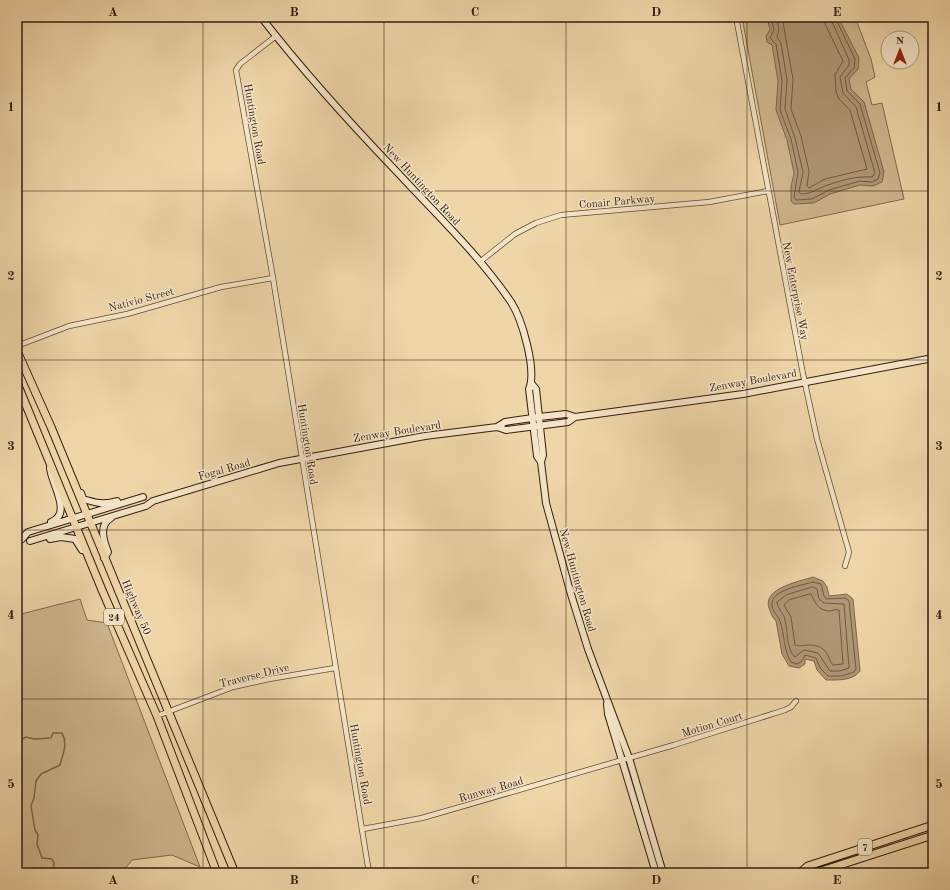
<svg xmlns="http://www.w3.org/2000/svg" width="950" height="890" viewBox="0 0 950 890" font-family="'Old Standard TT',serif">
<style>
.green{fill:#cfb78f;stroke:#806a50}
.water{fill:#af9775;stroke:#7d674d}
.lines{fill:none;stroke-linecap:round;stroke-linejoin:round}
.shore{stroke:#705a43;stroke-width:1}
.stream{stroke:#7d674d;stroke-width:1.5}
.street-casing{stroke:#614c37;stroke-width:6}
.secondary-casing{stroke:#321e11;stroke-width:8}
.primary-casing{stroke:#321e11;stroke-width:9}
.street{stroke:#f5e4c7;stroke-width:4.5}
.secondary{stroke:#f5e4c7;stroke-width:6}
.primary{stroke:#efd6a9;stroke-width:7}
.grid{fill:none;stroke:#321e11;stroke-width:1;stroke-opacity:0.55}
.labels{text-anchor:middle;stroke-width:3;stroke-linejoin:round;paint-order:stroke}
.shield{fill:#f5e4c7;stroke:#6c5948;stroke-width:1}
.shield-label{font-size:10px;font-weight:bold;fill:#321e11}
.street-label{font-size:11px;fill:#321e11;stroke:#f5e4c7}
.neatline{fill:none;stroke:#321e11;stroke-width:1.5}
.grid-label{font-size:13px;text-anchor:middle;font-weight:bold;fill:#321e11}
</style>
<rect width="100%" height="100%" fill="#efd6a9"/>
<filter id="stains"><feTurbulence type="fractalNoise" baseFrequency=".005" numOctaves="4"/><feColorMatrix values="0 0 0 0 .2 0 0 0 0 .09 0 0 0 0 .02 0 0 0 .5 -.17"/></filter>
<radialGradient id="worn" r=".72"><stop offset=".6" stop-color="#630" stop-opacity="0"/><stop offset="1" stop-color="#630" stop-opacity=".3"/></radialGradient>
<!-- green -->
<path class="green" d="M 742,17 L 855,17 L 871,59 L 875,77 L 866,82 L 872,105 L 882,103 L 904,199 L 780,225 Z
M 80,599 L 87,620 L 107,623 L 200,867 L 172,855 L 132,860 L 124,870 L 106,873 L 17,873 L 17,809 L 22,758 L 17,755 L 17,615 Z"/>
<!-- water -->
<path class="water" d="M 767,17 L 838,17 L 859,58 L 858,69 L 849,79 L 851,89 L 864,102 L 884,172 L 882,182 L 873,186 L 860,185 L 830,194 L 814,203 L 794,204 L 791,201 L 791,187 L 794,173 L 787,140 L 776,110 L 778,81 L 772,45 L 767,42 L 766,36 L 770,30 Z
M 813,577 L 823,581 L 827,587 L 829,596 L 847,594 L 853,599 L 860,671 C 853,681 837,680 826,680 L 817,670 L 814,661 L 805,659 L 805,664 L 799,668 L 789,666 L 782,654 L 776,621 C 772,617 771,613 769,608 C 762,588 801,581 813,577 Z"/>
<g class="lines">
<!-- shore -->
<path class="shore" d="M 771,17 L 774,30 L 770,38 L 776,44 L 782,81 L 780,110 L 791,139 L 798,172 L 794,197 L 796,200 L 812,199 L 829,190 L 860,181 L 872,182 L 878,179 L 880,173 L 860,104 L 847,91 L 845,78 L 854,68 L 855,59 L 835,17
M 776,17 L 779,29 L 777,37 L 781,43 L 787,80 L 785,109 L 795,138 L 803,172 L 799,192 L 801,194 C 812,194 818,188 828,185 C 842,180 857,176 872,177 L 875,173 L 856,107 L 843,93 L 840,77 L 849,65 L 849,60 L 830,17
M 782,17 L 793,79 L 791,109 L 801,136 L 809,171 L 807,186 L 809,188 L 825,179 L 867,169 L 850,110 L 839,99 L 836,92 L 835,75 L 843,61 L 825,24 L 824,17
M 813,582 L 821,584 L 824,596 L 826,599 L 845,598 L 849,601 L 856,669 L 854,672 L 841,676 L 828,676 L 820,668 L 816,658 L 805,655 L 801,662 L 797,664 L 791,662 C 783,649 785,635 780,621 C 778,615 772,612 772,604 C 771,590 803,585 813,582 Z
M 813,587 L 817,589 L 819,599 L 824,603 L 844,604 L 849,668 L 840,671 L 830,671 L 818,653 L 804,650 L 795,657 C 786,649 788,631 785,620 C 784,613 778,610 777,602 L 786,595 Z
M 811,594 C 815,602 818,611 830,611 C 834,610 835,609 839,610 L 843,664 L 833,665 C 829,661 829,655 825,651 C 814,640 803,648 795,645 L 791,617 L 784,605 L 789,600 Z"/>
<!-- stream -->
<path class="stream" d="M 17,742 L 26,737 L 34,739 L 51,738 L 53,733 L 62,733 C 68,743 63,754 60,765 L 41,774 L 36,781 L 34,798 L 31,806 L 35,830 L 38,835 L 37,844 L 42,858 L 52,859 L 54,863 L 53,873"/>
<defs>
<path id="street" d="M 736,17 L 803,374 L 817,439 L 849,552 L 845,566
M 276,36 L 240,64 L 236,70 L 273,278 L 369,873
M 481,261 L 515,234 L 536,223 L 561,215 L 709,202 L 768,191
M 17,346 L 69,326 L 127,314 L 221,287 L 273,278
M 157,716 L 233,687 L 269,679 L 335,668
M 363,829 L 422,818 L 674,745 L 785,710 L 791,707 L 796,701"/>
<path id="secondary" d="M 261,17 C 303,71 350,123 397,172 C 436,214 479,255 511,302 C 522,319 537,370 529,389 L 537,456 L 541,462
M 531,383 L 536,389 L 543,455 L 541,462 L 546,503 L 570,591 L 588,649 L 629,758 L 663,873
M 497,427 L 505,422 L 539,417 L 566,414 L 575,417
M 50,468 C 51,483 73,514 51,522
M 81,493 L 83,499 C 96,503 104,505 117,501
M 22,539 L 28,532 L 143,497
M 50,539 L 61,537 L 75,539 L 82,550
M 30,541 L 146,506 L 153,501 L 279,463 L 425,436 L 497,427 L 506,430 L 568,422 L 575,417 L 743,394 L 933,358
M 104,558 L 108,552 C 104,542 98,525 111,518
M 607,704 L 608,714 L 656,873"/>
<path id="primary" d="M 17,351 L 51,427 L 235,873
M 17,383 L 102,590 L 157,716 L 217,873
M 800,873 L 808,866 L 933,825
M 815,873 L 933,835"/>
</defs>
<!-- street casing -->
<use href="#street" class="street-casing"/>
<!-- secondary casing -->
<use href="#secondary" class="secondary-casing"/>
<!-- primary casing -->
<use href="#primary" class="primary-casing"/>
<!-- street -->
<use href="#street" class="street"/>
<!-- secondary -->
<use href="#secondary" class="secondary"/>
<!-- primary -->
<use href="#primary" class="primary"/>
</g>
<!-- grid -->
<path class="grid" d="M 203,17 L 203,873M 384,17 L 384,873M 566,17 L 566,873M 747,17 L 747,873M 17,191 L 933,191M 17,360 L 933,360M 17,530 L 933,530M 17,699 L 933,699"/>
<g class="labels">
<!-- shield labels -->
<g class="shield">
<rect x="104" y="609" width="20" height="16" rx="3"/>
<rect x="858" y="839" width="14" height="16" rx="3"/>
</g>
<g class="shield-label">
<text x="114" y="621">24</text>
<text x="865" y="851">7</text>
</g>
<!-- street labels -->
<g class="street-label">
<text transform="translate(255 124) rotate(80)" y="4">Huntington Road</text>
<text transform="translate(422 184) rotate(47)" y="4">New Huntington Road</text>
<text transform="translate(617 201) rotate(-5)" y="4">Conair Parkway</text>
<text transform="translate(796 291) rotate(79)" y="4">New Enterprise Way</text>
<text transform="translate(141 299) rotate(-15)" y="4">Nativio Street</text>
<text transform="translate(753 380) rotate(-10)" y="4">Zenway Boulevard</text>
<text transform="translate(397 431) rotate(-9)" y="4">Zenway Boulevard</text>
<text transform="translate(308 444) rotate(81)" y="4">Huntington Road</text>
<text transform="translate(224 469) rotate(-16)" y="4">Fogal Road</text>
<text transform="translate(578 580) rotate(74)" y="4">New Huntington Road</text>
<text transform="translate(137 607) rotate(67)" y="4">Highway 50</text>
<text transform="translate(254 675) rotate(-14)" y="4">Traverse Drive</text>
<text transform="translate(712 724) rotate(-17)" y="4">Motion Court</text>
<text transform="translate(361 764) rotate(80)" y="4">Huntington Road</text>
<text transform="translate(491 789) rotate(-16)" y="4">Runway Road</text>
</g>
</g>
<!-- margin -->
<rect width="950" height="890" fill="none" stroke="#efd6a9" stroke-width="44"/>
<!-- north arrow -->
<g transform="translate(900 50)"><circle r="19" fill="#f5e4c7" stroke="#a7957e"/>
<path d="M0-3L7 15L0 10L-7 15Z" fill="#8f2418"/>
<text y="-6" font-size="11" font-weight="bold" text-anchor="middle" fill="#321e11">N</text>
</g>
<rect x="22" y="22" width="906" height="846" class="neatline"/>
<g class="grid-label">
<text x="113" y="16">A</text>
<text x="294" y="16">B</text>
<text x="475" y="16">C</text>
<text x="656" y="16">D</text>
<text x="837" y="16">E</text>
<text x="11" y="111">1</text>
<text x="939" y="111">1</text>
<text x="11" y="280">2</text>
<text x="939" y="280">2</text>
<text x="11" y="450">3</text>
<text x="939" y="450">3</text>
<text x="11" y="619">4</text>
<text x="939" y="619">4</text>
<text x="11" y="788">5</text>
<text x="939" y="788">5</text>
<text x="113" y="884">A</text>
<text x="294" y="884">B</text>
<text x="475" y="884">C</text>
<text x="656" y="884">D</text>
<text x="837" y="884">E</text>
</g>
<rect width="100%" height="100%" filter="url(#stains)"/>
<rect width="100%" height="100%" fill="url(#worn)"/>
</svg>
